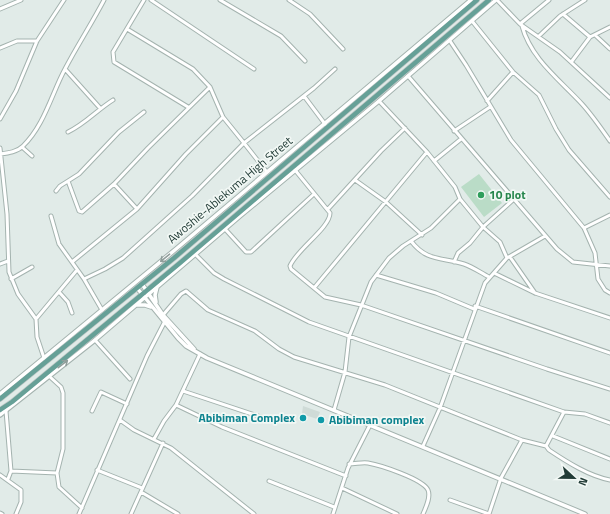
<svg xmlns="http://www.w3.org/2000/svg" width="610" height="514" viewBox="0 0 610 514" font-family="'Titillium Web',sans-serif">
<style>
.built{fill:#cfdbd7}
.green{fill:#badcc7}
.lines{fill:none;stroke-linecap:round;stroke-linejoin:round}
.minor-casing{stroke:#a4b3af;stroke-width:5}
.tertiary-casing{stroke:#a4b3af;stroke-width:5.5}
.primary-casing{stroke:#c1c8c7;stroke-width:6}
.minor{stroke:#fff;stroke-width:3}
.tertiary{stroke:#fff;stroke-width:3.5}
.primary{stroke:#66a097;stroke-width:4.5}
.oneway{stroke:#909e9b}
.leisure-dot{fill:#2e9e5b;stroke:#f2f8f5;stroke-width:1.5}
.culture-dot{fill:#0f9aa8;stroke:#f2f8f5;stroke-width:1.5}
.labels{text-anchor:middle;stroke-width:3.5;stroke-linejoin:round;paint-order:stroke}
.street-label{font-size:12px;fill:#223c37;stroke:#f2f8f5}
.leisure-label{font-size:12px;font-weight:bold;fill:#27864d;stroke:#f2f8f5;text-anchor:start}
.culture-label{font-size:12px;font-weight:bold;fill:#0d838f;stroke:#f2f8f5;text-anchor:end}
</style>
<rect width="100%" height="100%" fill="#e1ebe8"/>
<!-- built -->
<path class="built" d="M 303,406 L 320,412 L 317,419 L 302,414 Z"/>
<!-- green -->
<path class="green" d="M 479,174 L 502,203 L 484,217 L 461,187 Z"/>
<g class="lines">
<defs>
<path id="minor" d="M 144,0 L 113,52 L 114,62 L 188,107
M 151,0 L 254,69
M 220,0 L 281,36 L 305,61
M 289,0 L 310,14 L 343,49
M 497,0 L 520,24 L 560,52 L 610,98
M 0,9 L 21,0
M 563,14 L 590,37
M 472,21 L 513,72 L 539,95 L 556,129 L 569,150 L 610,197
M 520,24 L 549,0
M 522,26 C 531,59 560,80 582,104 C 592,115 601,128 610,141
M 127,29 L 193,69 L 210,87 L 223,117
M 595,35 L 610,49
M 539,36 L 560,16 L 585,0
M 450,41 L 466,65 L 511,140 L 584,228 L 595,253 L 598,279 L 605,290 L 610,293
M 0,48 L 17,41 L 37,41
M 572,61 L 590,37 L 610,27
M 65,69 L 100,108
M 408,76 L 557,249 L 573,262 L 610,266
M 304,96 L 325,124
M 379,101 L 427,152 L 455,187 L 460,199 L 483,227 L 500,242 L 507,258
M 487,101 L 513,72
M 144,112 L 119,132 L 79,174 L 68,181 L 79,211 L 82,212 L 114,184 L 148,148 L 210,87
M 0,119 L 16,91 L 37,41 L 64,0
M 454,131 L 490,107
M 68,132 C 85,124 97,110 113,100
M 22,147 L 32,156
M 0,148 L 7,214 L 9,272 L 18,294 L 36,319 L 37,337 L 44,358
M 0,154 C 8,153 17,152 23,146 C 44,126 52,93 65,69 C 77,46 92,23 104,0
M 434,161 L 461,139
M 295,170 L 330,213 C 330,228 296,250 290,266 L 291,269 L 325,297 L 361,305 L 547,369 L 610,389
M 355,180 L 386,202 L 422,235
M 114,184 L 137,209
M 56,191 L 60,186 L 68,181
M 328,209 L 381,151 L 405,128
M 51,216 L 59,244 L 84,279 L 102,310
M 584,228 L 610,215
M 225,229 L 246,252 L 251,252 L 314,194
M 411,241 C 427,262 442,257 464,264 C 473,267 481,273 489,277
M 196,255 L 214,273 L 224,279 L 309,322 L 564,412 L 585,414 L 610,423
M 510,257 L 535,293
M 72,262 L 137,209 L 186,154 L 223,117 L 244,143 L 314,88 L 335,69
M 454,262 L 458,253 L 470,243 L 483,227 L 513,200
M 0,264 L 8,261
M 494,273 L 535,293 L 610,318
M 376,275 L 436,293 L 474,309
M 11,279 L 32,267
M 84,279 L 105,269 L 123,258 L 192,196 L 244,143 L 266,171
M 314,288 L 427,152
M 59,292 L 68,302 L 72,313
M 475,306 L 610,353
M 163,315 L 181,294 L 186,291 L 208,310 L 255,331 L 279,349 L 294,357 L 385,385 L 522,440 L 546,446 L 549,450 C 567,462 589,476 610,480
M 36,319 L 77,270
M 95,340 L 130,379
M 183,391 L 276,422
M 176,405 L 222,427 L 346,476
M 334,410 L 345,372 L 349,337 L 371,282 L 389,258 L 403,246 L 431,228 L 460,199
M 6,411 L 11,471 L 8,479
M 92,411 L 101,392 L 127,404
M 120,420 L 134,430 L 171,448 L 254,514
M 553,436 L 610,459
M 154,439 L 164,421 L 176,405 L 200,354
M 423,446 L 440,408 L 485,283 L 507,258 L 545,236
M 546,446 L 564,412
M 349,464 C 356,464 362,462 368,463 C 380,465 423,479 428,490 C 431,497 426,507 423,514
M 97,470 L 142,488
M 11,471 L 57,473 L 63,449 L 63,393 L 61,387 L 49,376
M 57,473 L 59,487 L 82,508
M 0,475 L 21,490 L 21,502 L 16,514
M 269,481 L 334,507
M 342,488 L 397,514
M 141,492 L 178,514
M 450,500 L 489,514
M 0,513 L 2,514
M 79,514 L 147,356 L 164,323
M 131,514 L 163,443
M 333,514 L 348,468 L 370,425
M 489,514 L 501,478 L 522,440"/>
<path id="tertiary" d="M 142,284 L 163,315 L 194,349
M 137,288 L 178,338 L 186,346 L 207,358 L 585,514
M 156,302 L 155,295 L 157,287
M 136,305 L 145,305 L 151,307
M 0,394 L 176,249 L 471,0
M 0,415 L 95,340 L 240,216 L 379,101 L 496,0"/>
<path id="primary" d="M 0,399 L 174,258 L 477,0
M 0,410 L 12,402 L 180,263 L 489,0"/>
</defs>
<!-- minor casing -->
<use href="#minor" class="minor-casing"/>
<!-- tertiary casing -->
<use href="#tertiary" class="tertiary-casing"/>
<!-- primary casing -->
<use href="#primary" class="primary-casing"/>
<!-- minor -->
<use href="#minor" class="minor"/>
<!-- tertiary -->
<use href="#tertiary" class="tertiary"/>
<!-- primary -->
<use href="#primary" class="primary"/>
</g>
<!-- one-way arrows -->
<defs><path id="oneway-shaft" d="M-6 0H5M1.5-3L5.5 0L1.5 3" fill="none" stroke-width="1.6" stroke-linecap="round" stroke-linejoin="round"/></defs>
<g class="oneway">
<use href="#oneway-shaft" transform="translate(165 258) rotate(140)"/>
<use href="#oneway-shaft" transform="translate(63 364) rotate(-38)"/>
</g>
<!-- markers -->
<circle class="leisure-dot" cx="481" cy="195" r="4"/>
<g class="culture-dot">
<circle cx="303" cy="418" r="4"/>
<circle cx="321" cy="420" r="4"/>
</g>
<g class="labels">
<!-- street labels -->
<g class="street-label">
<text transform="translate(230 190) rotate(-40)" y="4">Awoshie-Ablekuma High Street</text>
</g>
<!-- leisure labels -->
<g class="leisure-label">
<text x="489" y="199">10 plot</text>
</g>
<!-- culture labels -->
<g class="culture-label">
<text x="295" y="422">Abibiman Complex</text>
<text x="329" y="424" text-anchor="start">Abibiman complex</text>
</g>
</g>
<!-- north arrow -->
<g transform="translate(574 478) rotate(112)" stroke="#f2f8f5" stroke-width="3" paint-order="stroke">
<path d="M0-3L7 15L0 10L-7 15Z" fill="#223c37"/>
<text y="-6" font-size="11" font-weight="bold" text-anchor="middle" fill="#223c37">N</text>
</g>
</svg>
